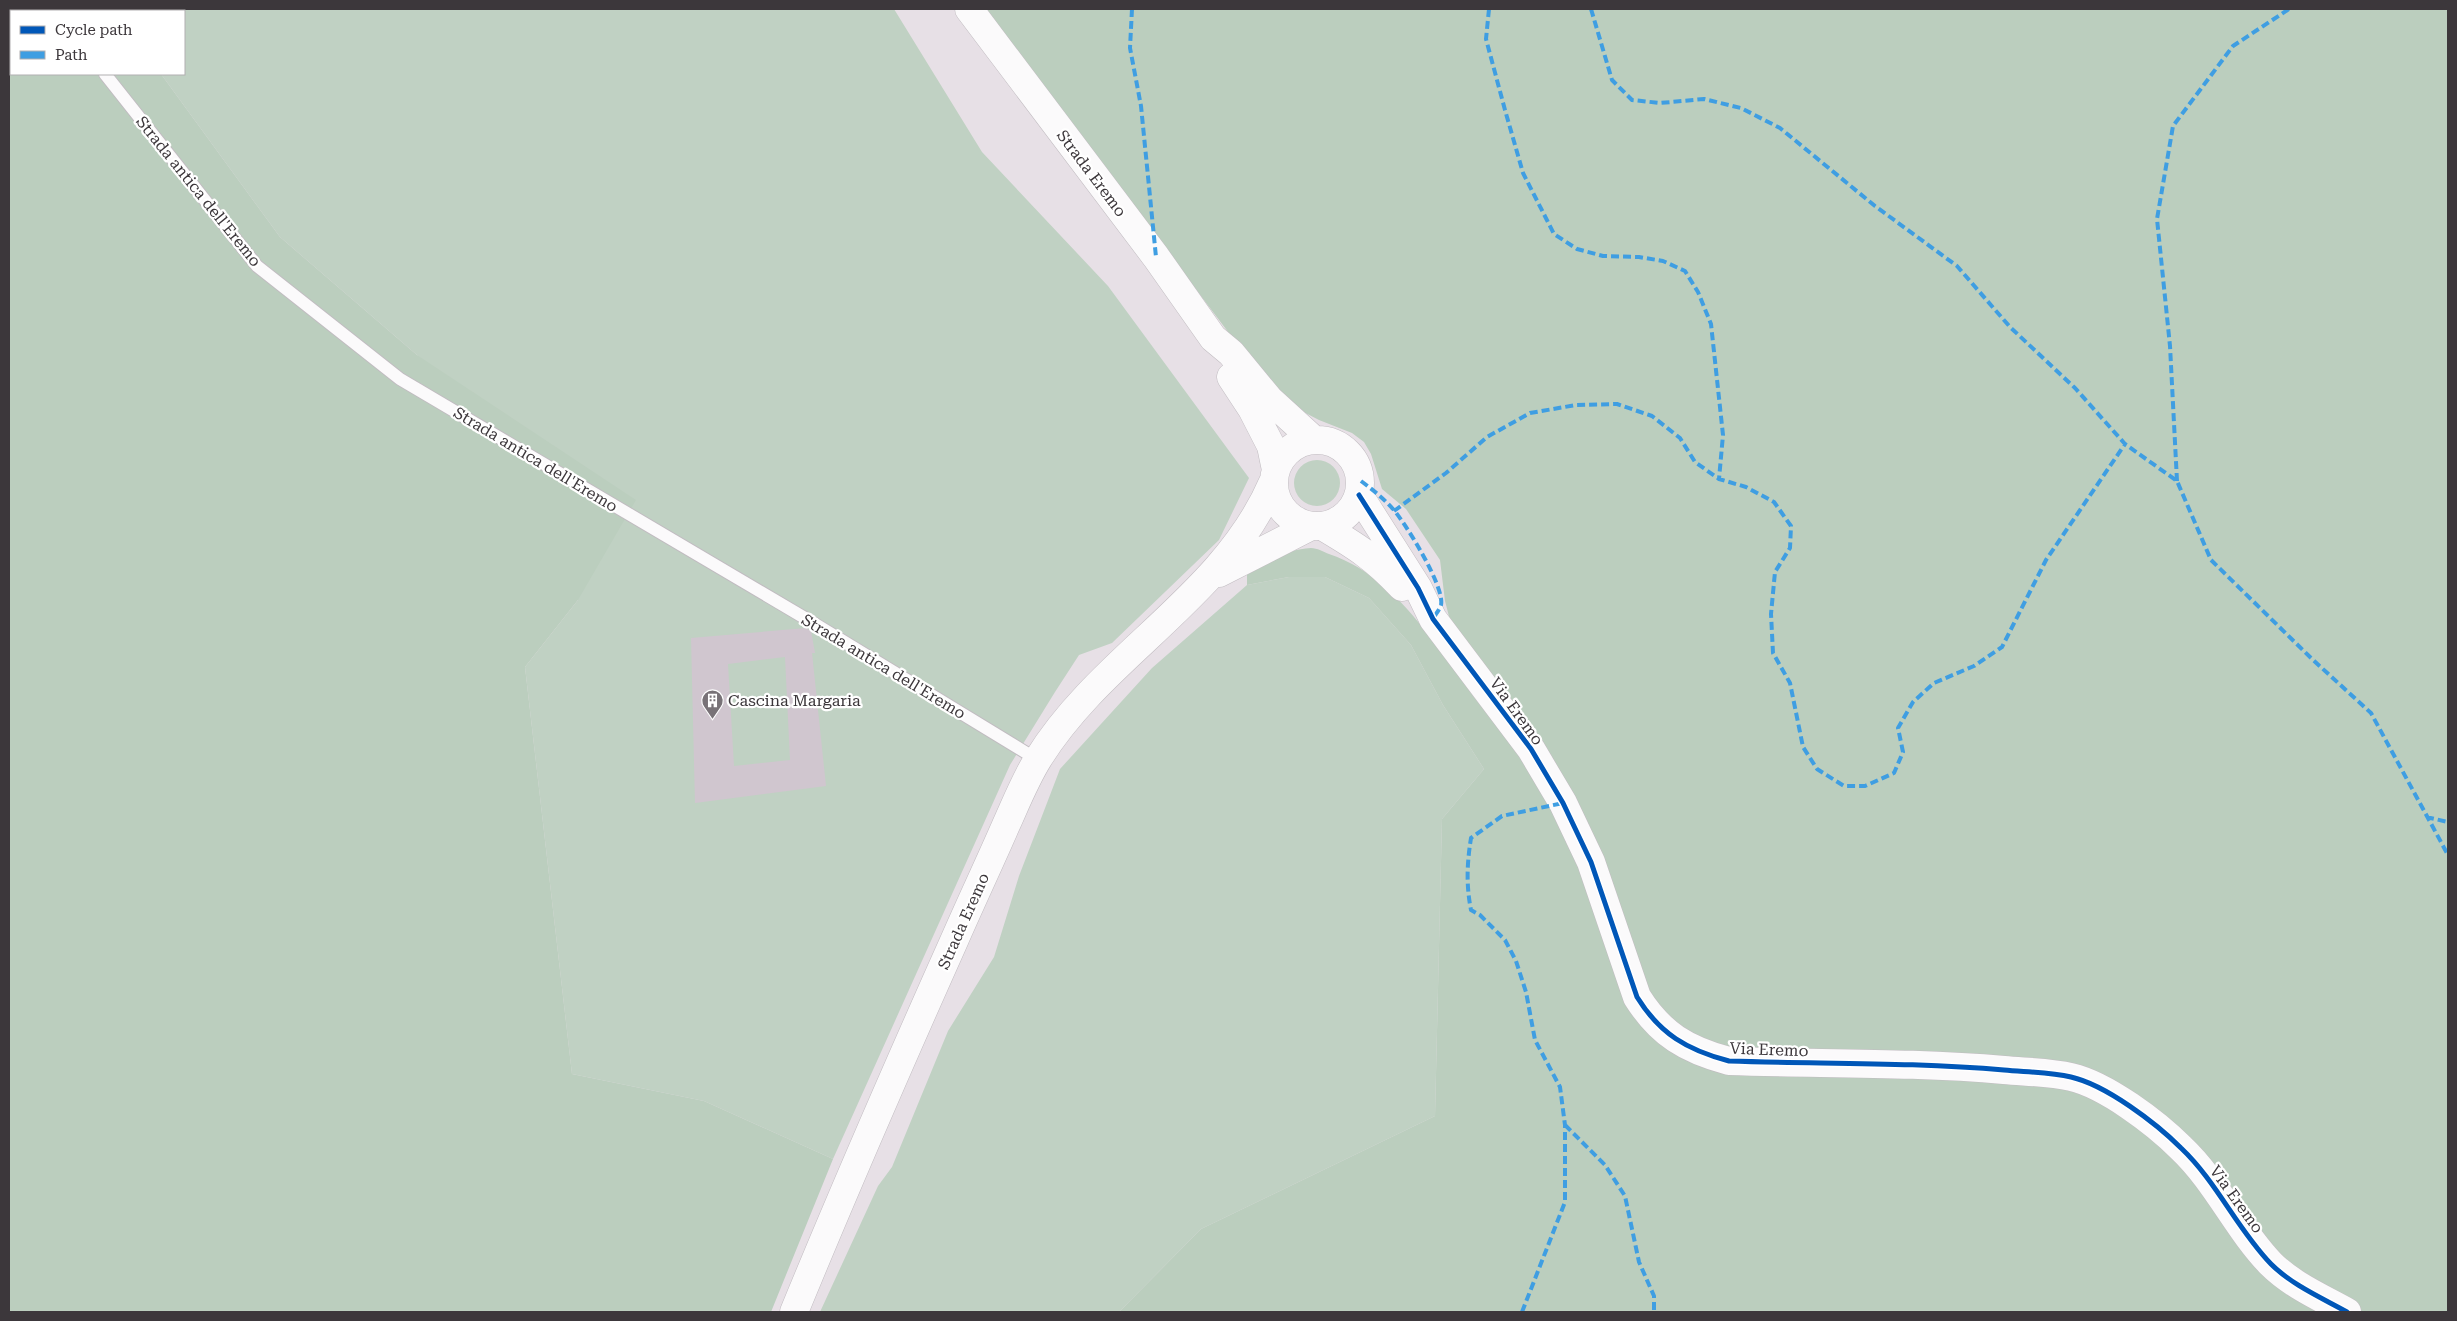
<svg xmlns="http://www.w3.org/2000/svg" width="2457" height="1321" viewBox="0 0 2457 1321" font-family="'Roboto Serif',serif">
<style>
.green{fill:#c0d1c3}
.forest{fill:#bbcebe}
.building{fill:#d0c6cf;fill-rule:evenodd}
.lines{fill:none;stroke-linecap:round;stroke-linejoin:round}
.service-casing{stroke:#c1bcc1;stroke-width:14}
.tertiary-casing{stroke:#c1bcc1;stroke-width:29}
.secondary-casing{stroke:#c1bcc1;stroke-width:29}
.service{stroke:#fbfafb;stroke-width:12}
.tertiary{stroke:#fbfafb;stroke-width:28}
.secondary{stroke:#fbfafb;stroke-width:28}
.quiet{stroke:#3f9ee2;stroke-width:4;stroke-dasharray:8 4;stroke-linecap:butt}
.cycleway-casing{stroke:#fff;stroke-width:8}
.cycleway{stroke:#0057b8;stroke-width:5}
.labels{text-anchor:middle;stroke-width:4.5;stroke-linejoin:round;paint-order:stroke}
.street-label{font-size:16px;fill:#3c373b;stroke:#fff}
.poi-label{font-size:16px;fill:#3c373b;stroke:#fff;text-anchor:start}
</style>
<rect width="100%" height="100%" fill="#e7e0e6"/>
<!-- green -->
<path class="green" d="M 121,9 L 894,9 L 982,152 L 1108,286 L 1249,478 L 1219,540 L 1112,643 L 1079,655 L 1055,692 L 1010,765 L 833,1159 L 704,1101 L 572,1074 L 525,667 L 578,600 L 417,355 L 280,237 L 161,74 L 184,74 L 184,11 L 122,11 Z
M1294 483a23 23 0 1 1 46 0a23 23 0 1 1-46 0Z
M 1289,577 L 1325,577 L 1369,598 L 1411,645 L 1443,705 L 1484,769 L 1442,819 L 1435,1116 L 1201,1229 L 1119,1312 L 820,1312 L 878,1186 L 892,1167 L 948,1031 L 994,957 L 1019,876 L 1060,769 L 1152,668 L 1247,585 Z"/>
<!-- forest -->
<path class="forest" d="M 9,9 L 121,9 L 122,11 L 11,11 L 11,74 L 161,74 L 280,237 L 417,355 L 636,500 L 578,600 L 525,667 L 572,1074 L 704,1101 L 833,1159 L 771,1312 L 9,1312 Z
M 984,9 L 2448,9 L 2448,1312 L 1119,1312 L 1201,1229 L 1435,1116 L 1442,819 L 1484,769 L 1443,705 L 1411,645 L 1369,598 L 1325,577 L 1289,577 L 1247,585 L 1247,570 C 1267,561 1289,549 1311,548 C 1317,548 1324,552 1329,554 C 1411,581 1452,680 1509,739 L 1452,628 L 1445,601 L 1440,560 L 1406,509 L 1382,489 L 1371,454 L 1364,442 L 1352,433 L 1319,420 L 1288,404 L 1241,349 Z"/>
<!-- building -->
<path class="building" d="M 806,628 L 811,631 L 815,653 L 812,653 L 826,786 L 695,803 L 691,638 ZM 785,657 L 790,760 L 734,766 L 728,664 Z"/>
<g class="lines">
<defs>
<path id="service" d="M 54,9 L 56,11
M 105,74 L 257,266 L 400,379 L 815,624 L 1038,760"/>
<path id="tertiary" d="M 1359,495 L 1418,588 L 1433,619 L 1531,749 L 1563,803 L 1591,862 L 1637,997 C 1660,1034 1687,1050 1729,1061 C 1820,1064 1913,1062 2004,1070 C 2026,1072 2050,1072 2071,1077 C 2106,1085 2156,1123 2181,1148 C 2217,1182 2237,1229 2271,1264 C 2292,1285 2322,1298 2347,1312
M 1322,526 C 1356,546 1375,558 1402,587"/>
<path id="secondary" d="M 969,9 L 1156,257 L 1213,338 L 1231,353 L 1269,399 L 1314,440
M 1231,377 L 1252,409 L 1271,446 L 1276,470
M1274 483a43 43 0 1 1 86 0a43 43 0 1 1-86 0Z
M 1219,573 L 1311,526
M 794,1312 C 845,1188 899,1064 954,941 C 971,902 989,864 1006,825 C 1016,803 1025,780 1038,759 C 1102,655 1224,597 1273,482"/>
</defs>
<!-- service casing -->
<use href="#service" class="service-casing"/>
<!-- tertiary casing -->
<use href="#tertiary" class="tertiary-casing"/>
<!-- secondary casing -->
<use href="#secondary" class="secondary-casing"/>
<!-- service -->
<use href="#service" class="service"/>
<!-- tertiary -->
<use href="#tertiary" class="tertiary"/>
<!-- secondary -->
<use href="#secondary" class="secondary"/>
<!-- quiet -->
<path class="quiet" d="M 1132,9 L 1130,48 L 1141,106 L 1156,257
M 1489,9 L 1486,39 L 1505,110 L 1523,173 L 1554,234 L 1577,249 L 1603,256 L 1639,257 L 1663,261 L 1685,271 L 1698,292 L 1711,324 L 1723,435 L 1719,479
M 1591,9 L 1612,80 L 1632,100 L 1660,103 L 1704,99 L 1741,108 L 1780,128 L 1875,206 L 1957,266 L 2010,327 L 2075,388 L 2125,444 L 2177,481 L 2211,560 L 2312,659 L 2371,713 L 2448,855
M 1361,481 C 1373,490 1383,498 1393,509 C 1406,524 1445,587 1441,605 C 1440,609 1435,615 1433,619
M 2177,481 L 2170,346 L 2157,219 L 2173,126 L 2233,46 L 2289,9
M 1394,511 L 1446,473 L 1487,437 L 1530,413 L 1576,405 L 1617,404 L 1652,416 L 1680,438 L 1695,462 L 1719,479 L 1746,487 L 1774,502 L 1791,526 L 1790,548 L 1775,572 L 1771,614 L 1773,653 L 1790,683 L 1803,747 L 1817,769 L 1844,786 L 1865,786 L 1894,773 L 1903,752 L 1898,728 L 1913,702 L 1934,683 L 1974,666 L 2002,647 L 2046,560 L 2125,444
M 2426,817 L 2448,822
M 1565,1125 L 1605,1165 L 1625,1196 L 1639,1262 L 1654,1296 L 1654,1312
M 1522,1312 L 1565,1202 L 1565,1125 L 1560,1087 L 1535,1040 L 1526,992 L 1516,961 L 1505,940 L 1480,915 L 1471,910 C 1466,885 1467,863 1471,838 L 1502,816 L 1563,803"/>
<defs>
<path id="cycleway" d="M 1359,495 L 1418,588 L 1433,619 L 1531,749 L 1563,803 L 1591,862 L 1637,997 C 1660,1034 1687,1050 1729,1061 C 1820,1064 1913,1062 2004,1070 C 2026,1072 2050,1072 2071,1077 C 2106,1085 2156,1123 2181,1148 C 2217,1182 2237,1229 2271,1264 C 2292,1285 2322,1298 2347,1312"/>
</defs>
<!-- cycleway casing -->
<use href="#cycleway" class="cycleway-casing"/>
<!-- cycleway -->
<use href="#cycleway" class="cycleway"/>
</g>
<!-- icons -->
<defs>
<symbol id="building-pin" viewBox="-11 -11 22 30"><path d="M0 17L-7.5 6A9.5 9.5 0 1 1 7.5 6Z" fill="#787277" stroke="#fff"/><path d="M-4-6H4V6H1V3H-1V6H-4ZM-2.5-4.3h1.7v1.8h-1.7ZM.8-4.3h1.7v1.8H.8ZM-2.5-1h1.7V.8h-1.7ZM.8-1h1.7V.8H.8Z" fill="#fff"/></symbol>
</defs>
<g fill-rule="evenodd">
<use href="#building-pin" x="700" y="688" width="25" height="34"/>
</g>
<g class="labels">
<!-- street labels -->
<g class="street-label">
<text transform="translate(1092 173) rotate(53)" y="6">Strada Eremo</text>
<text transform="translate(199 191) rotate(51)" y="6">Strada antica dell'Eremo</text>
<text transform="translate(536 459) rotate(31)" y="6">Strada antica dell'Eremo</text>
<text transform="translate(884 666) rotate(31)" y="6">Strada antica dell'Eremo</text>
<text transform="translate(1517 711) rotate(54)" y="6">Via Eremo</text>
<text transform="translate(963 921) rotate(-66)" y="6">Strada Eremo</text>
<text transform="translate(1769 1049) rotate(2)" y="6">Via Eremo</text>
<text transform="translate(2237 1199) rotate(54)" y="6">Via Eremo</text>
</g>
<!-- poi labels -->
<g class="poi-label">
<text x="728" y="706">Cascina Margaria</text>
</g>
</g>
<!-- border -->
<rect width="2457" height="1321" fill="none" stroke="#3c373b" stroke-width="20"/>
<!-- legend -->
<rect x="10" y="10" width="175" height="65" fill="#ffffff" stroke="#b1afb1"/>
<rect x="20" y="26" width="25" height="8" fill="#0057b8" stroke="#b1afb1"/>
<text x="55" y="35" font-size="15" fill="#3c373b">Cycle path</text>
<rect x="20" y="51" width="25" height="8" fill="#3f9ee2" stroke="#b1afb1"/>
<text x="55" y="60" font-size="15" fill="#3c373b">Path</text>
</svg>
